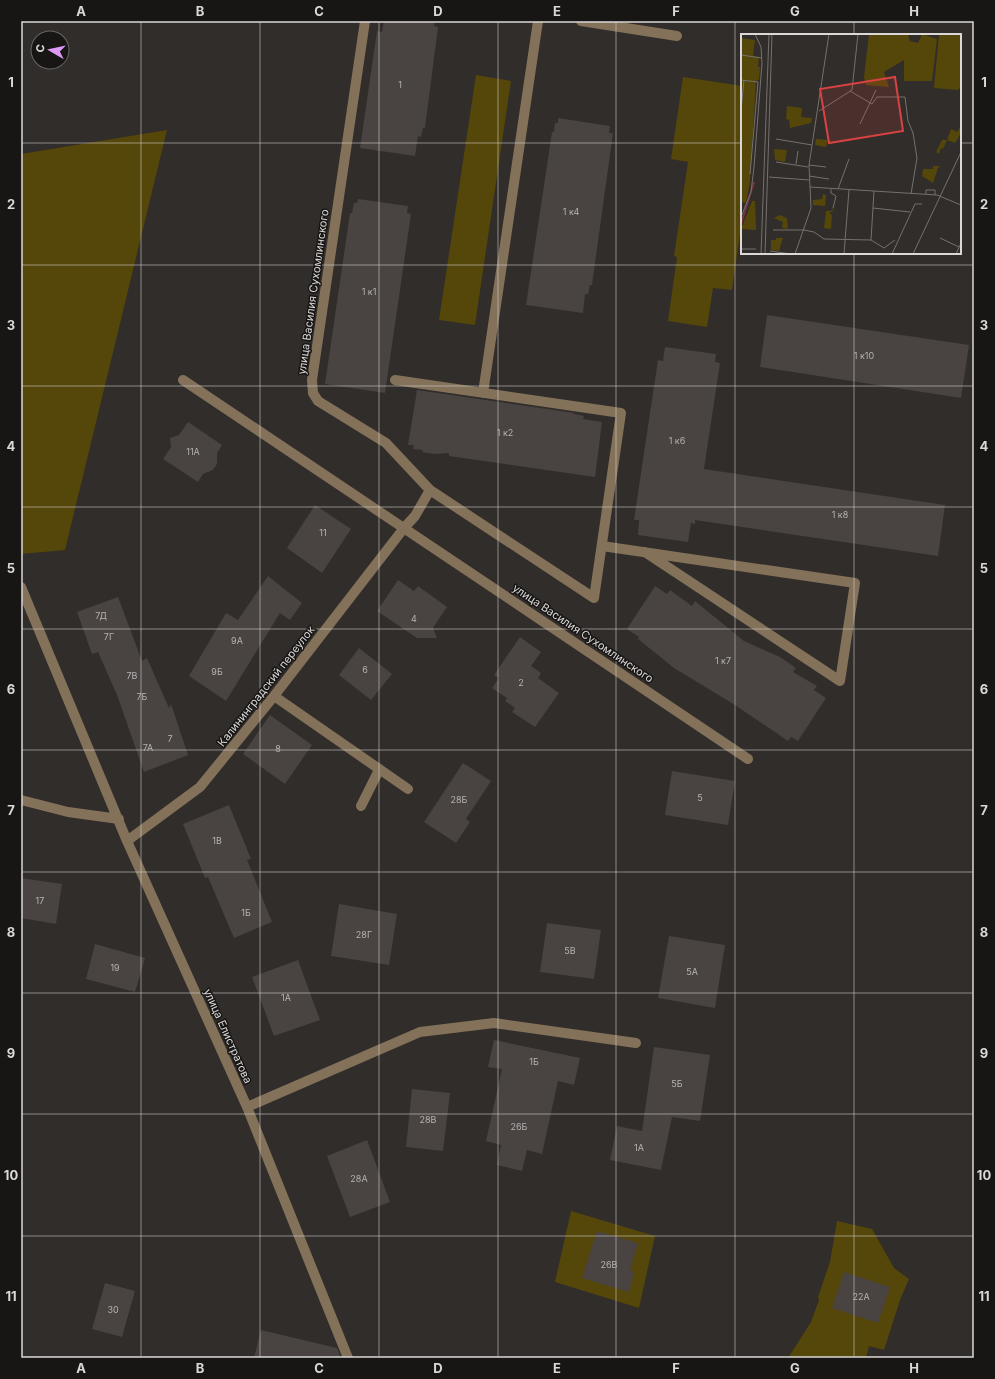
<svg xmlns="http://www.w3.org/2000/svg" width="995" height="1379" viewBox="0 0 995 1379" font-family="Inter,sans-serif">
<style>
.green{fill:#55460a}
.building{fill:#494342}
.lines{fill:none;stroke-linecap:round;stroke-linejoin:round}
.minor{stroke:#837159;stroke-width:10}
.grid{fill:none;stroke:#dbd8d7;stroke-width:1;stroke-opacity:0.55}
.labels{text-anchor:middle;stroke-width:3;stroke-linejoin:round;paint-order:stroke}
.number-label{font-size:9px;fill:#b6b3b2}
.street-label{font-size:11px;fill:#dbd8d7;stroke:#181615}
.inset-river{fill:none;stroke:#78353c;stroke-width:2}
.inset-road{fill:none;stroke:#75716f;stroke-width:1}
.view{fill:#d74242;fill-opacity:0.15;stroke:#d74242;stroke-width:2}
.inset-edge{fill:none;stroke:#dbd8d7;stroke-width:2}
.neatline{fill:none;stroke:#dbd8d7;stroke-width:1.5}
.grid-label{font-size:13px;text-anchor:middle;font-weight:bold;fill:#dbd8d7}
</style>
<rect width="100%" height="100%" fill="#312d2a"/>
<!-- green -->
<path class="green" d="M 476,75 L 511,81 L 475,325 L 439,320 Z
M 683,77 L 742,86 L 742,220 L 732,290 L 713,288 L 707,327 L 668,321 L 677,257 L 674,256 L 688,162 L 671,159 Z
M 167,130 L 65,550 L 21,554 L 21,154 Z
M 571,1211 L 655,1236 L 639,1308 L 555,1282 Z
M 837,1221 L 872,1229 L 894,1268 L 909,1279 L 900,1300 L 884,1350 L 869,1346 L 866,1358 L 851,1356 L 851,1358 L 788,1358 L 811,1322 L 819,1300 L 818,1297 L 830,1262 Z"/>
<!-- building -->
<path class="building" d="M 384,21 L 435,21 L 434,26 L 438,27 L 425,128 L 423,128 L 421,137 L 418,136 L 415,156 L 360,148 L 377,31 L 382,32 Z
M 558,118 L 610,126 L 609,133 L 613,133 L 592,285 L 590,285 L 588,294 L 585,294 L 583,313 L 526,305 L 552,132 L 554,132 L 555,123 L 558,123 Z
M 358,199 L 408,206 L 407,213 L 411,214 L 385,393 L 325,384 L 350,213 L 352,213 L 354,203 L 357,203 Z
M 767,315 L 969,345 L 961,398 L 760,367 Z
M 665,347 L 716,354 L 715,362 L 720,363 L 704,469 L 945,505 L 938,556 L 695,520 L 695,524 L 691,523 L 688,542 L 638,535 L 639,520 L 634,520 L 638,493 L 658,360 L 663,361 Z
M 417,390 L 574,413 L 574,414 L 584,416 L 583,419 L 602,422 L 595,477 L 449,456 L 449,453 L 434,454 L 422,452 L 423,450 L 413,449 L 414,445 L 408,445 Z
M 188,422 L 222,445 L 217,453 L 217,464 L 213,470 L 203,474 L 198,482 L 163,459 L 171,447 L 170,438 L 179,435 Z
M 315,505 L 351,529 L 322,573 L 287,548 Z
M 268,576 L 302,603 L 290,620 L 280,613 L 226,701 L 189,676 L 226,613 L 238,620 Z
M 398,580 L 414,591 L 418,586 L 447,607 L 433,628 L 437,638 L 417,638 L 377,611 Z
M 655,586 L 667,594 L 670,590 L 692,606 L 695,601 L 744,641 L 780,657 L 796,668 L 793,672 L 817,686 L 814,690 L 826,698 L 798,741 L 791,737 L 788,741 L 735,705 L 674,668 L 638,639 L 639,637 L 627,629 Z
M 118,597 L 142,661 L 147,658 L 169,708 L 171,704 L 188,755 L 144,772 L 117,695 L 98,652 L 92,654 L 77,612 Z
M 520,637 L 541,652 L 531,666 L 541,673 L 538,678 L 559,693 L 535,727 L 512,712 L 515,708 L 505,701 L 507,698 L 492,688 L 499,678 L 494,675 Z
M 359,648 L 392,674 L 371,700 L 339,675 Z
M 270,715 L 312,745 L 285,784 L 243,754 Z
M 463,763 L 491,781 L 466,819 L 470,822 L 456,843 L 424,822 Z
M 672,771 L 735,781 L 728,825 L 665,815 Z
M 229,805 L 251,859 L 247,860 L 272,922 L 234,938 L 208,877 L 205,878 L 183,824 Z
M 21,878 L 62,884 L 56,924 L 21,918 Z
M 339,904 L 397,914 L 389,965 L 331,956 Z
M 547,923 L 601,930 L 594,979 L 540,972 Z
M 669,936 L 725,945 L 715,1008 L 658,998 Z
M 95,944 L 145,958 L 135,992 L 86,979 Z
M 298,960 L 320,1020 L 274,1036 L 252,977 Z
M 494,1040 L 580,1058 L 574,1085 L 558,1081 L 542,1154 L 527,1150 L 522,1171 L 497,1165 L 501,1145 L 486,1141 L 502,1069 L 488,1067 Z
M 654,1047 L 710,1055 L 700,1121 L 672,1117 L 661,1170 L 610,1160 L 617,1126 L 642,1131 Z
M 412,1089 L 450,1093 L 443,1151 L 406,1147 Z
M 367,1140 L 390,1202 L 350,1217 L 327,1156 Z
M 597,1231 L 638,1243 L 630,1270 L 634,1272 L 629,1292 L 582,1278 Z
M 844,1272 L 890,1287 L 878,1323 L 832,1308 Z
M 105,1283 L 135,1291 L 122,1337 L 92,1329 Z
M 261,1330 L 337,1348 L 341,1358 L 254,1358 Z"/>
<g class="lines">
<!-- minor -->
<path class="minor" d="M 581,21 L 677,36
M 183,380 L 748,759
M 395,380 L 621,413 L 594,598 L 430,490
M 483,393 L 538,21
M 602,546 C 686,558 770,571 855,583 L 840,681 L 645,552
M 21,587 L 127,841 L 247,1107 L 348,1358
M 274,696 L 408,789
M 21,800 L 68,812 L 119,819
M 361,806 L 379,770
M 127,841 L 200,787 L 274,696 L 404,528 L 415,516 L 430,490 L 386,443 L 318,401 L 313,393 L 312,380 L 365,21
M 247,1107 L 420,1032 L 494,1023 L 636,1043"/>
</g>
<!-- grid -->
<path class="grid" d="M 141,21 L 141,1358M 260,21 L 260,1358M 379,21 L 379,1358M 498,21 L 498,1358M 616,21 L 616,1358M 735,21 L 735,1358M 854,21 L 854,35M 21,143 L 742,143M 960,143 L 974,143M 854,253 L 854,1358M 21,265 L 974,265M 21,386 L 974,386M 21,507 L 974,507M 21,629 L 974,629M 21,750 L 974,750M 21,872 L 974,872M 21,993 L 974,993M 21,1114 L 974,1114M 21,1236 L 974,1236"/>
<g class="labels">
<!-- number labels -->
<g class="number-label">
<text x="400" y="88">1</text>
<text x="571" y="215">1 к4</text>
<text x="369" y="295">1 к1</text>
<text x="864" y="359">1 к10</text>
<text x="505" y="436">1 к2</text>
<text x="677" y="444">1 к6</text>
<text x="193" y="455">11А</text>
<text x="840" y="518">1 к8</text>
<text x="323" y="536">11</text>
<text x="101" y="619">7Д</text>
<text x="414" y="622">4</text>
<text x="109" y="640">7Г</text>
<text x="237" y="644">9А</text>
<text x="723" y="664">1 к7</text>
<text x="365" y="673">6</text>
<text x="217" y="675">9Б</text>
<text x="132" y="679">7В</text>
<text x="521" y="686">2</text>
<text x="142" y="700">7Б</text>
<text x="170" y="742">7</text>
<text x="148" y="751">7А</text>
<text x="278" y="752">8</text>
<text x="700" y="801">5</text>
<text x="459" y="803">28Б</text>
<text x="217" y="844">1В</text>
<text x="40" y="904">17</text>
<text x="246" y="916">1Б</text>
<text x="364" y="938">28Г</text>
<text x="570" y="954">5В</text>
<text x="115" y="971">19</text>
<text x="692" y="975">5А</text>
<text x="286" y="1001">1А</text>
<text x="534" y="1065">1Б</text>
<text x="677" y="1087">5Б</text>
<text x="428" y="1123">28В</text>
<text x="519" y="1130">26Б</text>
<text x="639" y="1151">1А</text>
<text x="359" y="1182">28А</text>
<text x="609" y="1268">26В</text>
<text x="861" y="1300">22А</text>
<text x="113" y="1313">30</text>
</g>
<!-- street labels -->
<g class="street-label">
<text transform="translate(313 292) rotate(-82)" y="4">улица Василия Сухомлинского</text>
<text transform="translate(583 633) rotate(34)" y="4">улица Василия Сухомлинского</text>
<text transform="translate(266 686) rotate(-52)" y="4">Калининградский переулок</text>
<text transform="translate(228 1036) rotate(66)" y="4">улица Елистратова</text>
</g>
</g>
<!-- overview -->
<g transform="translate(741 34)">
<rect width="220" height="220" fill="#312d2a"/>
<path d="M 128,0 L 167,0 L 169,7 L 177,9 L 181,0 L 196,5 L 191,47 L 163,47 L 163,26 L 143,38 L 148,53 L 125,51 L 123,43 ZM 198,0 L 220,0 L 220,52 L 217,56 L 193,54 ZM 0,4 L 14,6 L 12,22 L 18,23 L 17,33 L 19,33 L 18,46 L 15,47 L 9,148 L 5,169 L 0,168 ZM 46,72 L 61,74 L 60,83 L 71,84 L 70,89 L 49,94 L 48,86 L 45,85 ZM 219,93 L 220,99 L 214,109 L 206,106 L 202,115 L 200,114 L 198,120 L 195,118 L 201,106 L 206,106 L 210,95 L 216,98 ZM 75,105 L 87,106 L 85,113 L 74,111 ZM 33,115 L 46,116 L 44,128 L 34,126 ZM 192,132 L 200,132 L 197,134 L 192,149 L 181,142 L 182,135 L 192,135 ZM 82,160 L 85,161 L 84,172 L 72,171 L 72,166 L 81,165 ZM 11,167 L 14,167 L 15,196 L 0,195 ZM 94,172 L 91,178 L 88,178 L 91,181 L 90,195 L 83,194 L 85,177 L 90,177 ZM 38,181 L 46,184 L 47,195 L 41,194 L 42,188 L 33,184 ZM 35,204 L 42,204 L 38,217 L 30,216 L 30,206 L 35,206 Z" fill="#55460a"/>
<path class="inset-river" d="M 0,190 L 13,148"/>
<path class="inset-road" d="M 0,21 L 21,24M 0,46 L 17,48 L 9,140M 109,57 L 131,70 L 136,63 L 164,63 L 167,87 L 172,99 L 176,124 L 170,160M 0,76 L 3,46M 78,77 L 111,56 L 117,0M 119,90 L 135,56M 35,105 L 71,111M 35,128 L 67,133M 55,130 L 57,117M 68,131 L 85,133M 68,142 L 88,145M 28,143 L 68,146M 69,153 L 196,161 L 220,171M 90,155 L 90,159 L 95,162 L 92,174M 97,155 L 108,125M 185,160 L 185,156 L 194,156 L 194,161M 132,174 L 169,178M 0,183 L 10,158 L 13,133 L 21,29 L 20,13 L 14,0M 32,196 L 63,196 L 73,198 L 83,205 L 130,206 L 143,214 L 154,206M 199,204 L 218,213M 130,206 L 133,157M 0,215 L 15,215M 29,217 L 50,220M 20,220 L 28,0M 24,220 L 31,0M 54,220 L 70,174 L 68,131 L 88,0M 103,220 L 108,156M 151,220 L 174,170 L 181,170M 172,220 L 220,118M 215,220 L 220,209"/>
<path class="view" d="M 154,43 L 162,97 L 88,109 L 79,55 Z"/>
<rect width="220" height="220" class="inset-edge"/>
</g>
<!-- border -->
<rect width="995" height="1379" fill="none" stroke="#181615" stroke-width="44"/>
<!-- north arrow -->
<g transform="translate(50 50) rotate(279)"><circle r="19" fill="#181615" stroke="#666463"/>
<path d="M0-3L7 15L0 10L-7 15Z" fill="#dc99f4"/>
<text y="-6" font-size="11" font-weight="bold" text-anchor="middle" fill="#dbd8d7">С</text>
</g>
<rect x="22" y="22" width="951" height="1335" class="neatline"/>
<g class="grid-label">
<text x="81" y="16">A</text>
<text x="200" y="16">B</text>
<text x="319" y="16">C</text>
<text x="438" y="16">D</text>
<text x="557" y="16">E</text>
<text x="676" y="16">F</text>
<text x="795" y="16">G</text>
<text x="914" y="16">H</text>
<text x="11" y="87">1</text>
<text x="984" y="87">1</text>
<text x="11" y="209">2</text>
<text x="984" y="209">2</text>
<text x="11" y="330">3</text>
<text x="984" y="330">3</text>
<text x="11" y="451">4</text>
<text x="984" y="451">4</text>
<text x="11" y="573">5</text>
<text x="984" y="573">5</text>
<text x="11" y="694">6</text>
<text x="984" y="694">6</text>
<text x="11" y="815">7</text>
<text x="984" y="815">7</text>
<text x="11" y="937">8</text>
<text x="984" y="937">8</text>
<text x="11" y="1058">9</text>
<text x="984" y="1058">9</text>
<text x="11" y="1180">10</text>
<text x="984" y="1180">10</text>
<text x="11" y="1301">11</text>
<text x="984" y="1301">11</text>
<text x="81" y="1373">A</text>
<text x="200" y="1373">B</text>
<text x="319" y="1373">C</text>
<text x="438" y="1373">D</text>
<text x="557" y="1373">E</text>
<text x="676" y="1373">F</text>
<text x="795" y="1373">G</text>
<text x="914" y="1373">H</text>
</g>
</svg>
